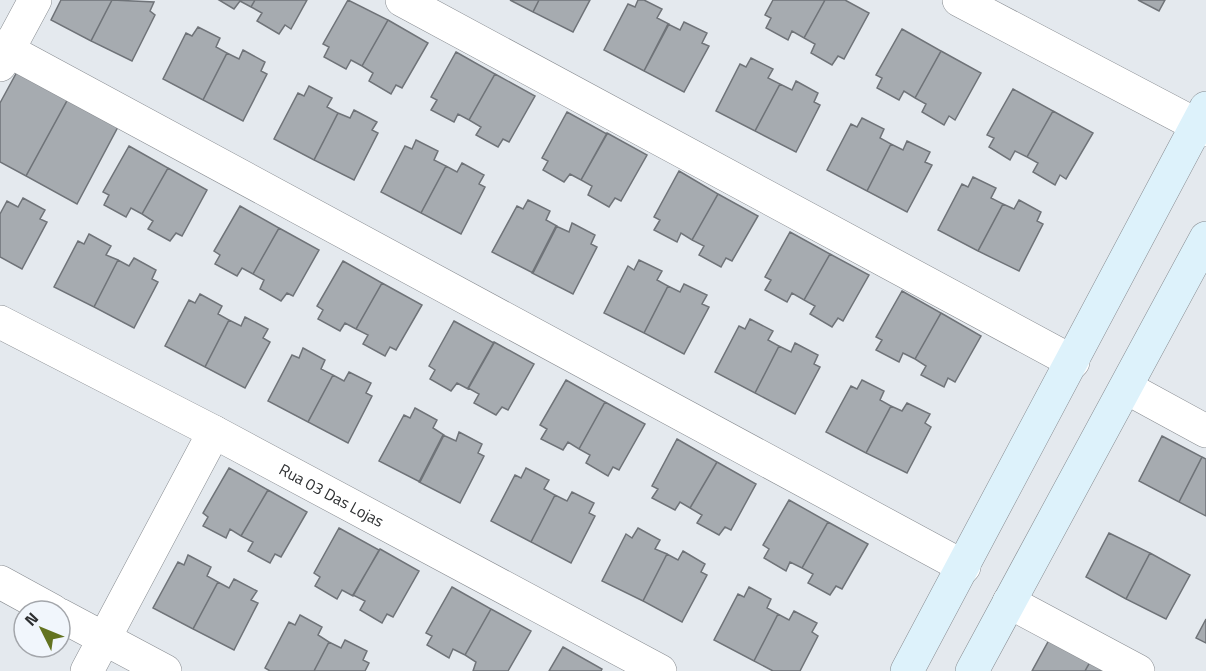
<svg xmlns="http://www.w3.org/2000/svg" width="1206" height="671" viewBox="0 0 1206 671" font-family="'Titillium Web',sans-serif">
<style>
.building{fill:#a6abb0;stroke:#6f7378;stroke-width:1.5}
.lines{fill:none;stroke-linecap:round;stroke-linejoin:round}
.street-casing{stroke:#878b90;stroke-width:34}
.secondary-casing{stroke:#878b90;stroke-width:34}
.street{stroke:#fff;stroke-width:33}
.secondary{stroke:#ddf2fb;stroke-width:33}
.labels{text-anchor:middle;stroke-width:4.5;stroke-linejoin:round;paint-order:stroke}
.street-label{font-size:16px;fill:#2d2f31;stroke:#f1f6fc}
</style>
<rect width="100%" height="100%" fill="#e4e9ee"/>
<!-- building -->
<path class="building" d="M 61,0 L 112,0 L 91,41 L 51,20 Z
M 112,0 L 154,2 L 150,11 L 155,15 L 132,61 L 91,41 Z
M 219,0 L 255,0 L 251,7 L 240,1 L 234,9 Z
M 255,0 L 307,0 L 291,29 L 285,25 L 279,34 L 257,21 L 262,13 L 251,7 Z
M 348,0 L 388,20 L 362,66 L 351,60 L 346,69 L 324,57 L 329,47 L 323,44 Z
M 510,0 L 539,0 L 533,12 Z
M 539,0 L 590,0 L 573,32 L 533,12 Z
M 638,0 L 644,0 L 662,9 L 657,18 L 669,24 L 644,71 L 604,50 L 628,4 L 635,7 Z
M 773,0 L 825,0 L 804,38 L 792,31 L 788,40 L 766,28 L 771,18 L 765,15 Z
M 825,0 L 845,0 L 869,13 L 844,59 L 838,56 L 832,65 L 811,53 L 815,44 L 804,38 Z
M 1138,0 L 1165,0 L 1159,11 Z
M 388,20 L 428,43 L 402,88 L 396,85 L 391,94 L 369,81 L 373,73 L 362,66 Z
M 684,22 L 707,33 L 702,43 L 709,46 L 684,92 L 644,71 L 668,24 L 680,30 Z
M 198,27 L 220,38 L 216,47 L 227,53 L 203,100 L 163,79 L 186,33 L 192,36 Z
M 902,29 L 941,51 L 915,98 L 904,91 L 899,100 L 877,88 L 882,78 L 876,75 Z
M 243,50 L 265,62 L 261,71 L 267,74 L 243,121 L 203,100 L 227,53 L 239,59 Z
M 941,51 L 981,73 L 955,120 L 949,116 L 944,125 L 922,112 L 926,104 L 915,98 Z
M 456,52 L 495,74 L 469,120 L 458,114 L 454,122 L 431,110 L 437,100 L 431,97 Z
M 751,58 L 773,69 L 768,78 L 780,84 L 755,131 L 716,111 L 740,64 L 746,67 Z
M 18,70 L 69,97 L 26,176 L 0,162 L 0,103 Z
M 495,74 L 535,96 L 509,142 L 503,139 L 498,147 L 476,135 L 481,127 L 469,120 Z
M 796,81 L 818,93 L 814,102 L 820,105 L 796,152 L 755,131 L 780,84 L 792,90 Z
M 309,86 L 332,98 L 327,107 L 338,113 L 314,160 L 274,139 L 298,93 L 304,96 Z
M 1013,89 L 1053,111 L 1027,157 L 1015,151 L 1010,160 L 989,147 L 994,138 L 987,135 Z
M 69,97 L 119,125 L 77,204 L 26,176 Z
M 354,110 L 377,122 L 372,130 L 378,133 L 354,180 L 314,160 L 338,113 L 350,118 Z
M 1053,111 L 1093,133 L 1066,179 L 1060,175 L 1055,185 L 1033,172 L 1038,163 L 1027,157 Z
M 567,112 L 607,134 L 581,180 L 570,174 L 564,182 L 543,170 L 548,161 L 542,158 Z
M 862,118 L 884,129 L 880,138 L 891,144 L 867,191 L 827,170 L 851,124 L 857,127 Z
M 607,133 L 647,155 L 621,201 L 615,198 L 609,207 L 588,195 L 592,186 L 581,180 Z
M 416,140 L 438,151 L 434,160 L 446,166 L 421,213 L 381,192 L 405,146 L 412,149 Z
M 907,141 L 930,152 L 925,162 L 932,165 L 907,212 L 867,191 L 891,144 L 903,150 Z
M 129,146 L 168,168 L 142,214 L 131,208 L 126,217 L 104,205 L 109,195 L 103,192 Z
M 462,163 L 484,175 L 479,184 L 485,187 L 461,234 L 421,213 L 446,166 L 457,172 Z
M 168,168 L 207,190 L 182,236 L 176,233 L 170,241 L 148,229 L 153,221 L 142,214 Z
M 679,171 L 718,194 L 692,240 L 681,233 L 677,242 L 654,230 L 660,220 L 654,217 Z
M 973,177 L 996,188 L 991,198 L 1003,204 L 978,251 L 938,230 L 962,184 L 968,187 Z
M 718,194 L 758,216 L 732,261 L 726,258 L 721,267 L 699,255 L 704,246 L 692,240 Z
M 23,198 L 45,210 L 40,219 L 47,222 L 22,269 L 0,257 L 0,214 L 7,201 L 18,207 Z
M 528,200 L 550,211 L 546,220 L 557,226 L 533,273 L 492,252 L 517,206 L 523,209 Z
M 1019,200 L 1041,212 L 1037,221 L 1043,224 L 1019,271 L 978,251 L 1003,204 L 1014,209 Z
M 240,206 L 279,228 L 253,274 L 242,268 L 237,276 L 215,264 L 220,255 L 214,251 Z
M 572,223 L 595,235 L 591,244 L 597,247 L 573,294 L 532,273 L 556,226 L 569,232 Z
M 279,228 L 319,250 L 293,296 L 287,293 L 281,301 L 260,289 L 264,280 L 253,274 Z
M 790,232 L 830,254 L 804,300 L 792,293 L 787,302 L 765,290 L 771,280 L 765,277 Z
M 89,234 L 111,246 L 106,255 L 118,260 L 94,307 L 54,287 L 78,241 L 84,244 Z
M 830,254 L 869,275 L 843,321 L 838,318 L 832,327 L 810,314 L 815,306 L 804,300 Z
M 134,258 L 156,270 L 152,279 L 158,282 L 134,328 L 94,307 L 118,260 L 129,266 Z
M 639,260 L 662,271 L 657,280 L 668,286 L 644,333 L 604,313 L 628,266 L 634,270 Z
M 343,261 L 382,283 L 356,329 L 345,323 L 340,331 L 318,319 L 323,310 L 317,306 Z
M 382,283 L 422,305 L 396,350 L 390,347 L 385,356 L 363,344 L 368,335 L 356,329 Z
M 684,284 L 707,295 L 702,304 L 709,307 L 684,354 L 644,333 L 668,286 L 680,292 Z
M 902,291 L 941,313 L 915,359 L 903,353 L 899,362 L 876,350 L 882,340 L 876,337 Z
M 200,294 L 222,306 L 218,314 L 229,320 L 205,367 L 165,346 L 189,300 L 195,303 Z
M 941,313 L 981,336 L 955,382 L 948,378 L 944,387 L 921,375 L 926,366 L 915,359 Z
M 245,317 L 268,329 L 263,338 L 270,342 L 245,388 L 205,367 L 229,320 L 241,326 Z
M 750,319 L 773,331 L 768,340 L 779,346 L 755,393 L 715,372 L 739,326 L 745,329 Z
M 454,321 L 494,343 L 468,389 L 457,383 L 451,391 L 430,379 L 435,370 L 429,366 Z
M 494,342 L 534,364 L 508,410 L 502,407 L 496,415 L 474,403 L 479,394 L 468,388 Z
M 795,343 L 818,355 L 814,364 L 820,367 L 795,414 L 755,393 L 779,346 L 791,352 Z
M 303,348 L 325,360 L 321,369 L 333,375 L 308,422 L 268,401 L 292,355 L 299,358 Z
M 349,372 L 371,383 L 366,393 L 372,396 L 348,443 L 308,422 L 333,375 L 344,381 Z
M 566,380 L 605,402 L 579,449 L 568,442 L 563,450 L 541,439 L 547,429 L 540,425 Z
M 862,380 L 884,391 L 880,400 L 891,406 L 866,453 L 826,432 L 851,386 L 857,389 Z
M 605,402 L 645,424 L 619,470 L 613,467 L 608,476 L 586,463 L 590,455 L 579,449 Z
M 907,403 L 930,414 L 925,423 L 931,427 L 907,473 L 866,453 L 891,406 L 902,411 Z
M 415,408 L 437,420 L 433,428 L 444,435 L 420,482 L 379,461 L 404,415 L 410,418 Z
M 459,432 L 482,444 L 478,453 L 484,456 L 460,503 L 419,482 L 443,435 L 456,441 Z
M 1162,436 L 1202,457 L 1179,502 L 1139,481 Z
M 677,439 L 717,462 L 690,508 L 680,502 L 675,510 L 652,498 L 658,489 L 652,486 Z
M 1202,457 L 1206,459 L 1206,516 L 1179,502 Z
M 717,462 L 756,484 L 731,530 L 725,527 L 719,535 L 697,523 L 702,515 L 690,508 Z
M 229,468 L 268,490 L 241,536 L 230,529 L 226,538 L 203,526 L 208,517 L 203,513 Z
M 526,468 L 549,480 L 544,489 L 555,495 L 531,542 L 491,521 L 515,475 L 521,478 Z
M 268,490 L 307,512 L 281,557 L 275,554 L 270,563 L 248,551 L 253,542 L 241,536 Z
M 572,492 L 594,503 L 589,513 L 595,516 L 571,563 L 531,542 L 555,495 L 567,501 Z
M 789,500 L 828,522 L 802,568 L 790,562 L 786,571 L 764,558 L 769,549 L 763,545 Z
M 828,522 L 868,544 L 842,589 L 836,586 L 830,595 L 808,583 L 813,574 L 802,568 Z
M 339,528 L 379,550 L 353,596 L 342,590 L 337,599 L 315,586 L 320,577 L 314,573 Z
M 638,528 L 660,540 L 655,549 L 667,554 L 643,601 L 602,581 L 626,534 L 632,538 Z
M 1109,533 L 1150,553 L 1126,599 L 1086,577 Z
M 380,549 L 419,571 L 393,617 L 387,614 L 382,623 L 360,610 L 365,601 L 353,595 Z
M 683,551 L 705,564 L 701,572 L 707,575 L 682,622 L 643,601 L 667,554 L 678,560 Z
M 1150,553 L 1190,575 L 1166,619 L 1126,599 Z
M 188,555 L 211,567 L 207,576 L 218,582 L 193,629 L 153,608 L 178,562 L 184,565 Z
M 234,579 L 257,591 L 251,600 L 258,603 L 234,650 L 193,629 L 218,582 L 229,588 Z
M 452,587 L 491,609 L 465,655 L 453,649 L 449,658 L 427,645 L 432,636 L 426,633 Z
M 749,587 L 771,599 L 767,608 L 778,614 L 754,661 L 714,640 L 738,594 L 744,597 Z
M 491,609 L 531,631 L 508,671 L 473,671 L 476,662 L 465,655 Z
M 794,611 L 817,623 L 812,632 L 818,636 L 800,671 L 773,671 L 754,661 L 778,614 L 789,620 Z
M 300,615 L 322,627 L 318,635 L 329,642 L 314,671 L 270,671 L 265,668 L 289,622 L 295,625 Z
M 1206,619 L 1206,643 L 1196,638 Z
M 345,640 L 367,651 L 363,660 L 369,663 L 365,671 L 314,671 L 329,642 L 341,648 Z
M 1049,640 L 1090,662 L 1085,671 L 1032,671 Z
M 563,647 L 602,669 L 601,671 L 549,671 Z
M 1090,662 L 1107,671 L 1085,671 Z"/>
<g class="lines">
<defs>
<g id="street">
<path d="M 402,0 L 1073,362"/>
<path d="M 959,0 L 1206,130"/>
<path d="M 0,46 L 964,567"/>
<path d="M 0,65 L 35,0"/>
<path id="s1" d="M 0,322 L 214,432 L 660,671"/>
<path d="M 1127,388 L 1206,431"/>
<path d="M 0,582 L 53,611"/>
<path d="M 1009,602 L 1138,671"/>
<path d="M 60,615 L 165,671"/>
<path d="M 87,671 L 214,432"/>
</g>
<path id="secondary" d="M 907,671 L 1206,108
M 972,671 L 1206,238"/>
</defs>
<!-- street casing -->
<use href="#street" class="street-casing"/>
<!-- secondary casing -->
<use href="#secondary" class="secondary-casing"/>
<!-- street -->
<use href="#street" class="street"/>
<!-- secondary -->
<use href="#secondary" class="secondary"/>
</g>
<g class="labels">
<!-- street labels -->
<g class="street-label">
<text dy="6" stroke="none"><textPath href="#s1" startOffset="374">Rua 03 Das Lojas</textPath></text>
</g>
</g>
<!-- north arrow -->
<g transform="translate(42 629) rotate(313)"><circle r="28" fill="#f1f6fc" stroke="#a3a6ab" stroke-width="1.5"/>
<path d="M0-4.5L10 22L0 15L-10 22Z" fill="#637320"/>
<text y="-9" font-size="16" font-weight="bold" text-anchor="middle" fill="#2d2f31">N</text>
</g>
</svg>
